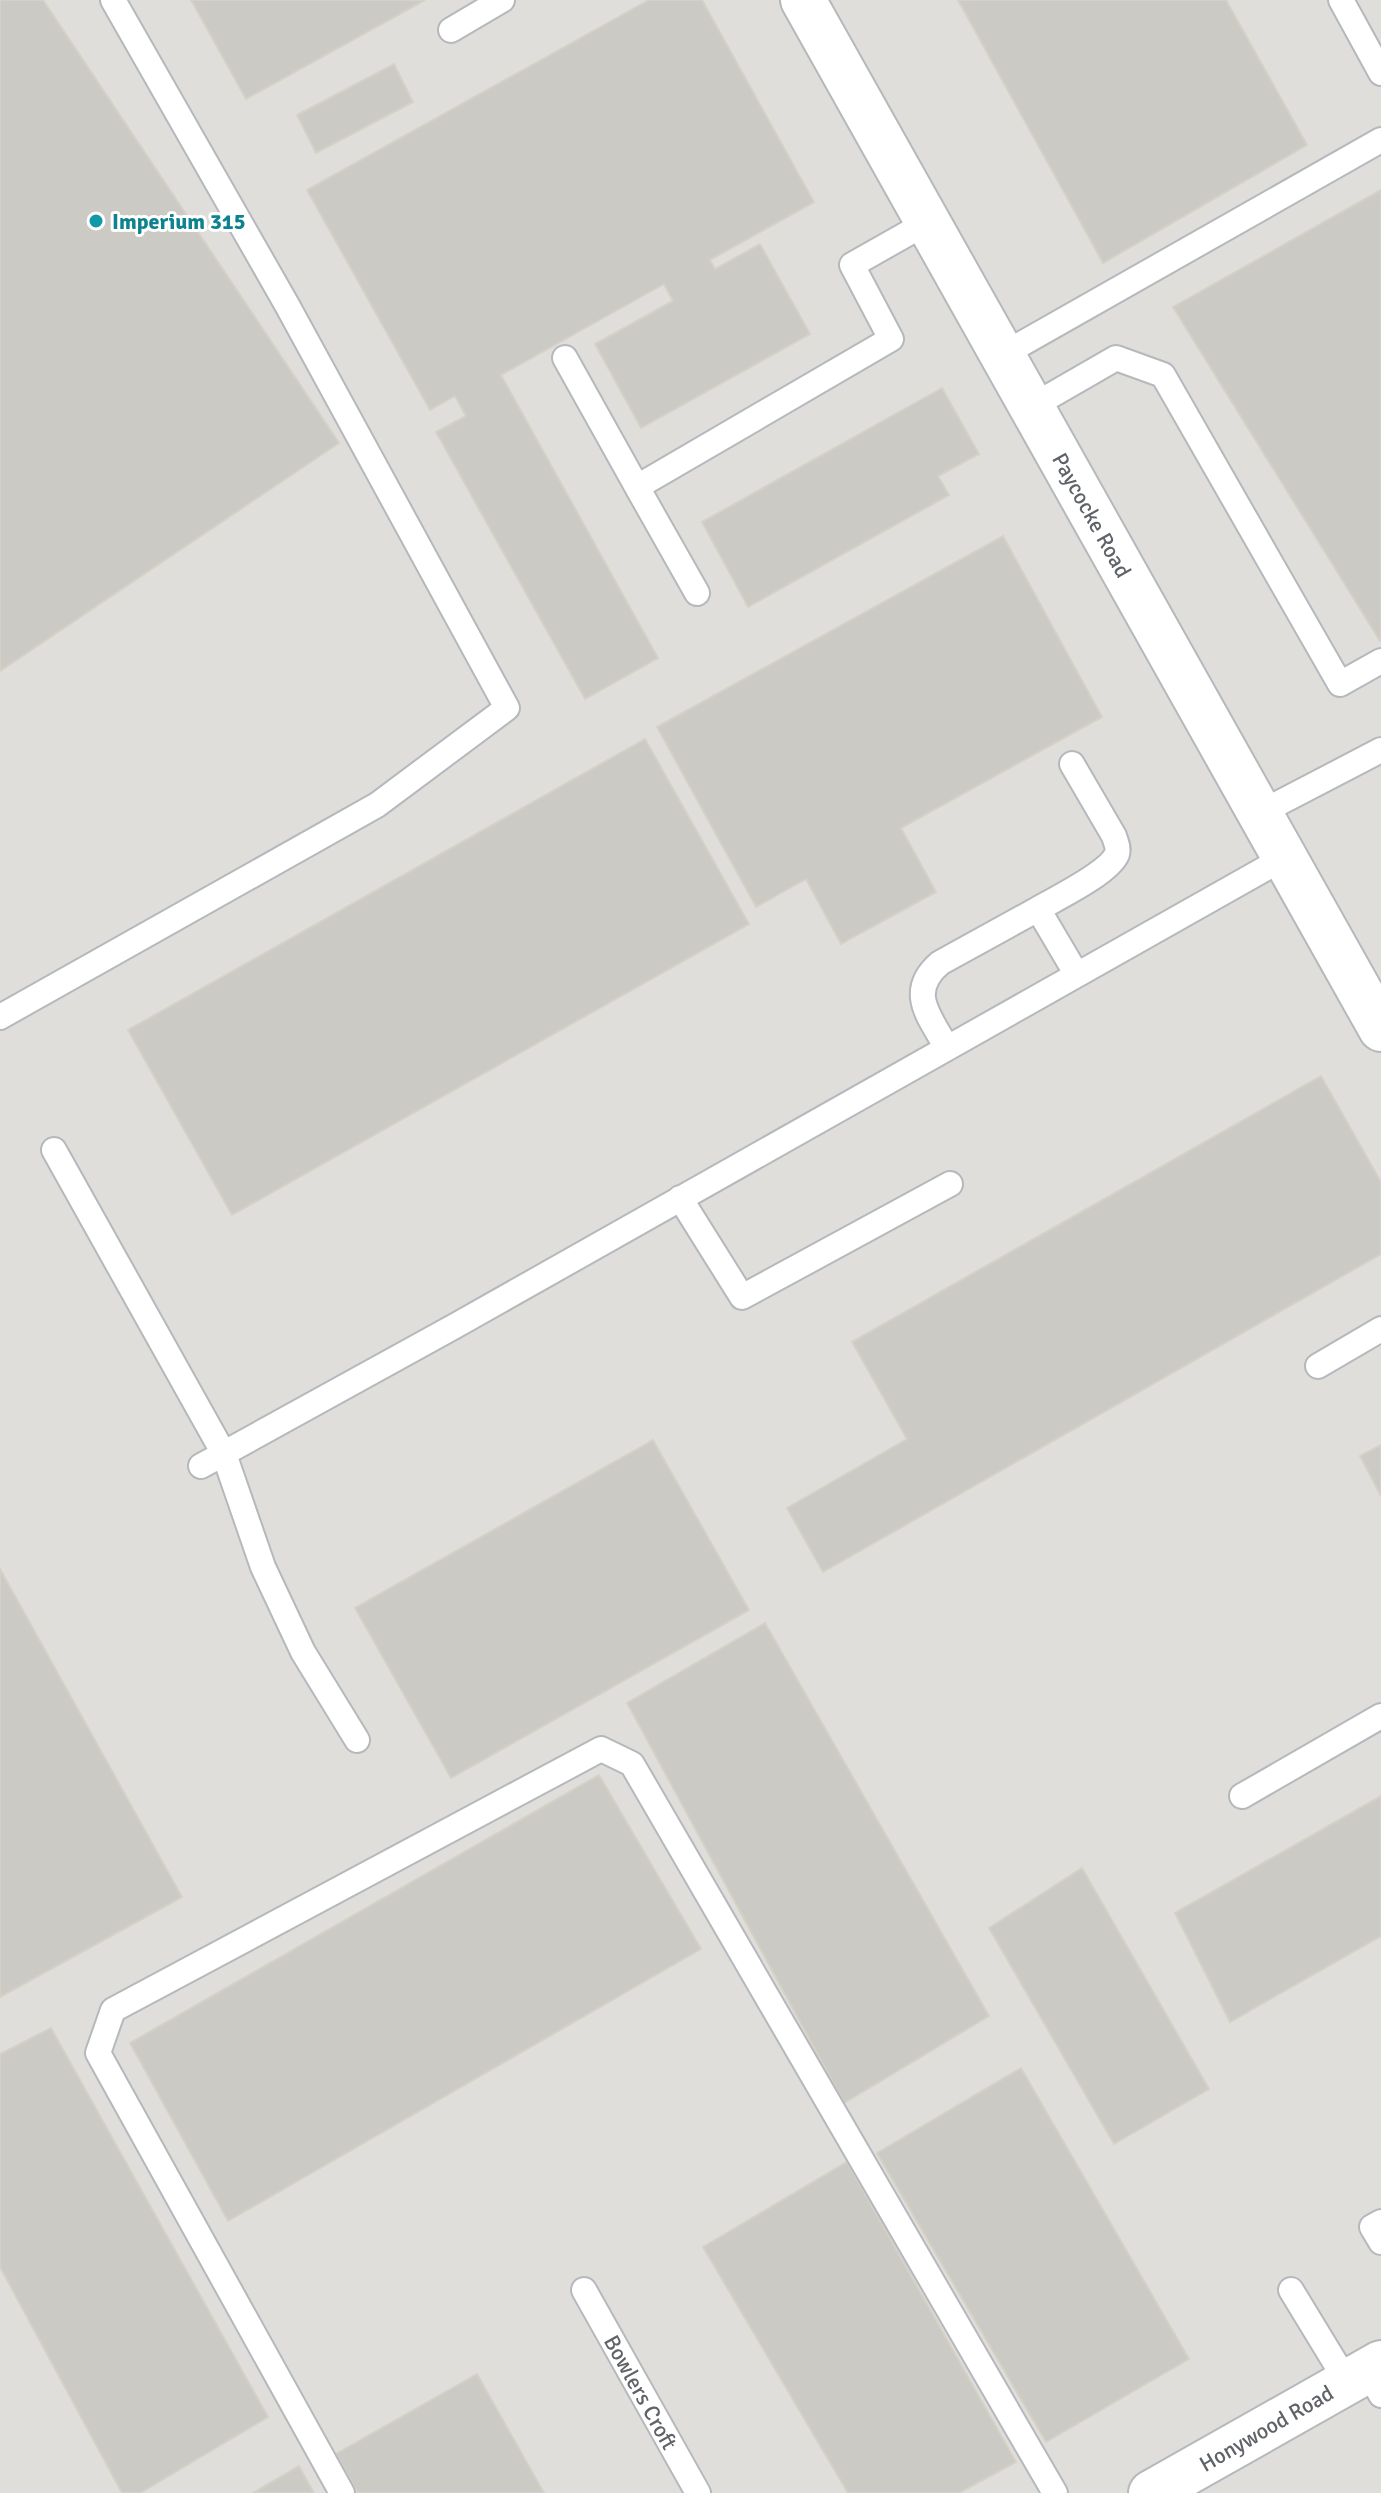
<svg xmlns="http://www.w3.org/2000/svg" width="1381" height="2493" viewBox="0 0 1381 2493" font-family="Signika,sans-serif">
<style>
.industrial{fill:#e0deda}
.building{fill:#cccac5;stroke:#d6d1c6;stroke-width:2}
.lines{fill:none;stroke-linecap:round;stroke-linejoin:round}
.service-casing{stroke:#b5b8bc;stroke-width:28}
.tertiary-casing{stroke:#b5b8bc;stroke-width:48}
.service{stroke:#fff;stroke-width:24}
.tertiary{stroke:#fff;stroke-width:44}
.culture-dot{fill:#0f9aa8;stroke:#fff;stroke-width:3}
.labels{text-anchor:middle;stroke-width:6;stroke-linejoin:round;paint-order:stroke}
.culture-label{font-size:22px;font-weight:bold;fill:#0d838f;stroke:#fff;text-anchor:start}
.street-label{font-size:22px;fill:#5f6368;stroke:#fff}
</style>
<rect width="100%" height="100%" fill="#f1efe8"/>
<!-- industrial -->
<path class="industrial" d="M 0,0 L 1381,0 L 1381,2493 L 0,2493 Z"/>
<!-- building -->
<path class="building" d="M 0,0 L 43,0 L 339,443 L 0,671 Z
M 191,0 L 425,0 L 246,99 Z
M 649,0 L 702,0 L 814,202 L 710,260 L 715,269 L 760,244 L 810,334 L 641,428 L 595,344 L 673,301 L 664,284 L 501,375 L 658,658 L 585,699 L 436,432 L 466,416 L 455,396 L 430,410 L 307,190 Z
M 958,0 L 1226,0 L 1307,145 L 1103,263 Z
M 394,64 L 413,102 L 316,153 L 297,115 Z
M 1381,190 L 1381,640 L 1380,641 L 1173,307 Z
M 942,388 L 979,454 L 938,476 L 949,495 L 748,607 L 702,522 Z
M 1003,536 L 1102,717 L 901,828 L 936,892 L 841,944 L 806,879 L 756,907 L 657,727 Z
M 645,739 L 749,924 L 232,1215 L 128,1030 Z
M 1321,1076 L 1381,1182 L 1381,1254 L 823,1572 L 787,1508 L 907,1439 L 852,1342 Z
M 653,1440 L 749,1610 L 451,1778 L 355,1608 Z
M 1381,1445 L 1381,1496 L 1360,1456 Z
M 0,1569 L 182,1897 L 0,1997 Z
M 765,1623 L 989,2016 L 844,2103 L 627,1703 Z
M 599,1775 L 701,1949 L 228,2221 L 130,2043 Z
M 1381,1796 L 1381,1936 L 1230,2022 L 1175,1913 Z
M 1082,1868 L 1209,2089 L 1114,2144 L 989,1928 Z
M 51,2028 L 268,2417 L 140,2493 L 122,2493 L 0,2267 L 0,2054 Z
M 1021,2068 L 1189,2359 L 1046,2442 L 877,2153 Z
M 847,2162 L 1016,2462 L 959,2493 L 848,2493 L 703,2247 Z
M 477,2374 L 544,2493 L 358,2493 L 336,2454 Z
M 299,2466 L 314,2493 L 253,2493 Z"/>
<g class="lines">
<defs>
<path id="service" d="M 1341,0 L 1381,73
M 451,30 L 502,0
M 1002,355 L 1381,140
M 565,358 L 637,487 L 891,339 L 852,265 L 928,222
M 1031,407 L 1116,358 L 1163,375 L 1340,684 L 1381,661
M 637,487 L 697,593
M 1260,813 L 1381,750
M 1038,909 C 1057,898 1109,873 1117,854 C 1119,847 1116,843 1114,836 L 1072,764
M 0,1017 L 377,805 L 507,708 L 287,305 L 113,0
M 947,1048 C 930,1017 906,992 940,963 L 1038,909 L 1077,975
M 54,1150 L 224,1454 L 263,1567 L 303,1652 L 357,1740
M 680,1198 L 742,1297 L 950,1184
M 1318,1366 L 1381,1329
M 201,1466 L 455,1326 L 1284,858
M 1242,1796 L 1381,1716
M 1381,2222 L 1372,2227 L 1381,2242
M 584,2290 L 698,2493
M 1291,2290 L 1347,2382
M 1367,2370 L 1381,2395
M 342,2493 L 98,2053 L 113,2010 L 601,1749 L 632,1764 L 1055,2493"/>
<path id="tertiary" d="M 803,0 L 1381,1029
M 1151,2493 L 1381,2363"/>
</defs>
<!-- service casing -->
<use href="#service" class="service-casing"/>
<!-- tertiary casing -->
<use href="#tertiary" class="tertiary-casing"/>
<!-- service -->
<use href="#service" class="service"/>
<!-- tertiary -->
<use href="#tertiary" class="tertiary"/>
</g>
<!-- markers -->
<circle class="culture-dot" cx="96" cy="221" r="8"/>
<g class="labels">
<!-- culture labels -->
<g class="culture-label">
<text x="112" y="229">Imperium 315</text>
</g>
<!-- street labels -->
<g class="street-label">
<text transform="translate(1092 515) rotate(61)" y="8">Paycocke Road</text>
<text transform="translate(641 2392) rotate(61)" y="8">Bowlers Croft</text>
<text transform="translate(1266 2428) rotate(-30)" y="8">Honywood Road</text>
</g>
</g>
</svg>
